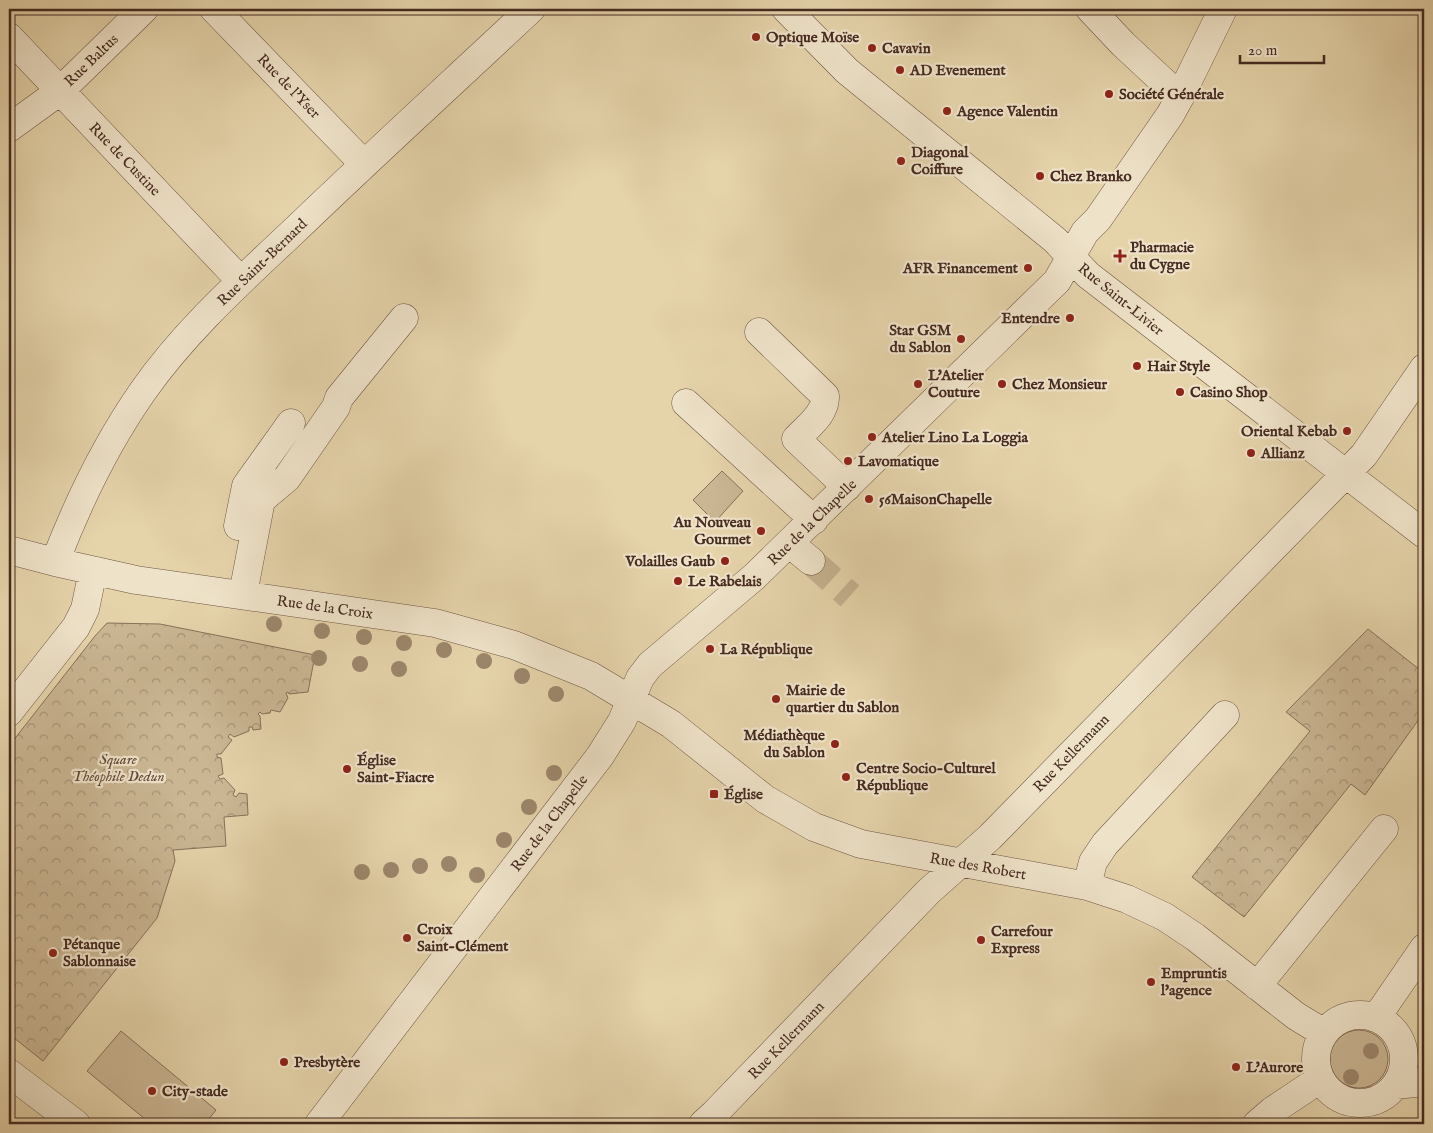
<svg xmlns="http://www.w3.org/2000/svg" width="1433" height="1133" viewBox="0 0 1433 1133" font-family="'IM FELL English',serif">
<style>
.green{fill:#cab693;stroke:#88705a}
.park{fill:url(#park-crowns);stroke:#88705a}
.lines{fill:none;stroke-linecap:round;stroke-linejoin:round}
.minor-tunnel{stroke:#c5b18f;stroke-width:28;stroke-dasharray:28 14;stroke-linecap:butt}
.minor-casing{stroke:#6e5543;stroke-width:29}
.minor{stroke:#eee2c8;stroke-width:28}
.tree{fill:#9c866b}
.poi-dot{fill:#8f2418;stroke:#eee2c8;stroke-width:2}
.labels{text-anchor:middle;stroke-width:4.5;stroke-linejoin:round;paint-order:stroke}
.poi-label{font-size:15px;font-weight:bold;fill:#462b21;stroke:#eee2c8;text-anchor:start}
.street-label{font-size:15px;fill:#462b21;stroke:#eee2c8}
.park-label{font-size:15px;font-style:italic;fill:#604738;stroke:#eee2c8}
</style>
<defs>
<pattern id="park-crowns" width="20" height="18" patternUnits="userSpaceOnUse" patternTransform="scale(1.25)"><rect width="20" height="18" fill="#cab693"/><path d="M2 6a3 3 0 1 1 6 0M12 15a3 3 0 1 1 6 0" fill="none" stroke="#a69478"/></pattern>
</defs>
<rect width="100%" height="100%" fill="#e5d3aa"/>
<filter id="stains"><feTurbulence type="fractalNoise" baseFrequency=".004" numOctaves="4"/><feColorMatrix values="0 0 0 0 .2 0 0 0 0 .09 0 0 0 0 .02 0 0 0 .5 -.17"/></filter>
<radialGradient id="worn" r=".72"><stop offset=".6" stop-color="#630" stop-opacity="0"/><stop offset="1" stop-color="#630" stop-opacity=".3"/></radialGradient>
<!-- green -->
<path class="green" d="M 722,471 L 743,491 L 715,522 L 693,500 Z
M1330 1059a29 29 0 1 1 58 0a29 29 0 1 1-58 0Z
M 121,1031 L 216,1110 L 205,1124 L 151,1124 L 87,1071 Z"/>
<!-- park -->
<path class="park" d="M 107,623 L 160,624 L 315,655 L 308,692 L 289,694 L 288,692 L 286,693 L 288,698 L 280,712 L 271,710 L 270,713 L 262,714 L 260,712 L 258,714 L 260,716 L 261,729 L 253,730 L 252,727 L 249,727 L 249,731 L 234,737 L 230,734 L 228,737 L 232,740 L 221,754 L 217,754 L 217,757 L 221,758 L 223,774 L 218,776 L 220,779 L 224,778 L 235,790 L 233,795 L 236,797 L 239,793 L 247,794 L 248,815 L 224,817 L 226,846 L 173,850 L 175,861 L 157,918 L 43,1061 L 9,1034 L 9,746 L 95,636 Z
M 1368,629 L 1424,673 L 1424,712 L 1365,795 L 1351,784 L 1244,917 L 1192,877 L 1310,731 L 1286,712 Z"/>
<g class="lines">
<!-- minor-tunnel -->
<path class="minor-tunnel" d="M 811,561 L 850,596"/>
<defs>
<path id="minor" d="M 214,9 L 364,164
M 786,9 L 847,71 L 1055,240 L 1088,275 L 1424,534
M 1090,9 L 1123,44 L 1180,97
M 9,37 L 241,281
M 9,128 L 60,91 L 144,9
M 759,332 L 825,396 C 826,414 807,427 796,439 L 847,487
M 686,403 L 814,520
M 238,526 L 246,486 L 291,423
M 790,544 L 811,561
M 9,550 L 55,562 L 136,580 L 435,623 L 514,645 L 591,676 L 671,724 L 765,799 L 814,827 L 861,844 L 1087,886 L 1127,899 L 1165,917 L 1195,937 L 1296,1016 L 1324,1033
M 55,562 C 78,502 106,444 143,391 C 185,331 241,281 294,231 C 372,156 452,83 531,9
M 243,594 L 261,500 L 287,478 L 336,407 L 339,398 L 404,318
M 9,712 L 76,627 L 85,609 L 93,571
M 1087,886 L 1093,862 L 1105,844 L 1225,715
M 1257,986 L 1384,829
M1316 1059a44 44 0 1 1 88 0a44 44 0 1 1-88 0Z
M 1376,1018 L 1424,948
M 9,1073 L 76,1124
M 1396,1085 L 1424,1082
M 319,1124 L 600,756 L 622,721 L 640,678 L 650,665 L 754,577 L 1057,281 L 1085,232 L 1098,219 L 1170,115 L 1180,97 L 1223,9
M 703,1124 L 714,1114 L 929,891 L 990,837 L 1364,455 L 1424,368
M 1257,1124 L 1272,1111 L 1320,1079"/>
</defs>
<!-- minor casing -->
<use href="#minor" class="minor-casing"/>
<!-- minor -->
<use href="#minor" class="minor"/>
</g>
<!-- trees -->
<g class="tree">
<circle cx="274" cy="624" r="8"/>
<circle cx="322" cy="631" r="8"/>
<circle cx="364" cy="637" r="8"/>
<circle cx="404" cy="643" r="8"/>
<circle cx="444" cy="650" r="8"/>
<circle cx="319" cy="658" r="8"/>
<circle cx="484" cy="661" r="8"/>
<circle cx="360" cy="664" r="8"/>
<circle cx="399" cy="669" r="8"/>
<circle cx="522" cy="676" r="8"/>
<circle cx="556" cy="694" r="8"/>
<circle cx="554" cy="773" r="8"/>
<circle cx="529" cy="807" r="8"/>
<circle cx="504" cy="840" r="8"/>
<circle cx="449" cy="864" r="8"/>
<circle cx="420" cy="866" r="8"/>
<circle cx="391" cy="870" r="8"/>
<circle cx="362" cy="872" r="8"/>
<circle cx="477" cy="875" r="8"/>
<circle cx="1371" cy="1051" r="8"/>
<circle cx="1351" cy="1077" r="8"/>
</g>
<!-- markers -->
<g class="poi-dot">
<circle cx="756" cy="37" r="5"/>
<circle cx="872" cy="48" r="5"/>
<circle cx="900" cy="70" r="5"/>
<circle cx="1109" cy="94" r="5"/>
<circle cx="947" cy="111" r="5"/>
<circle cx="901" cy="161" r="5"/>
<circle cx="1040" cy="176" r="5"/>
<path d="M1117.5 248.5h5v5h5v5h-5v5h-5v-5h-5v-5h5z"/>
<circle cx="1028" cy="268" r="5"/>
<circle cx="1070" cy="318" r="5"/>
<circle cx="961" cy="339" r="5"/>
<circle cx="1137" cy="366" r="5"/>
<circle cx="918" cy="384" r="5"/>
<circle cx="1002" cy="384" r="5"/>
<circle cx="1180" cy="392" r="5"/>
<circle cx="1347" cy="431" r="5"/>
<circle cx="872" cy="437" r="5"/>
<circle cx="1251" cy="453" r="5"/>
<circle cx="848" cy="461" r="5"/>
<circle cx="869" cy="499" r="5"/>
<circle cx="761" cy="531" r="5"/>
<circle cx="725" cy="561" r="5"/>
<circle cx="678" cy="581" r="5"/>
<circle cx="710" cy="649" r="5"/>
<circle cx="776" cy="699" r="5"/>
<circle cx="835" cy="744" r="5"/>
<circle cx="347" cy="769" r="5"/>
<circle cx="846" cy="777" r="5"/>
<rect x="709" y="789" width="10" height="10" rx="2.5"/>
<circle cx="407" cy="938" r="5"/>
<circle cx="981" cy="940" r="5"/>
<circle cx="53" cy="953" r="5"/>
<circle cx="1151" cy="982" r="5"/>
<circle cx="284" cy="1062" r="5"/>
<circle cx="1236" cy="1067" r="5"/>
<circle cx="152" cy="1091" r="5"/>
</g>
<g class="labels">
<!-- poi labels -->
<g class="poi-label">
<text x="766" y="42">Optique Moïse</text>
<text x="882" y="53">Cavavin</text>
<text x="910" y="75">AD Evenement</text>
<text x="1119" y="99">Société Générale</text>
<text x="957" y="116">Agence Valentin</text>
<text x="911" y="157">Diagonal<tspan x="911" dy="17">Coiffure</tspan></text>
<text x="1050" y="181">Chez Branko</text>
<text x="1130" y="252">Pharmacie<tspan x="1130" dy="17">du Cygne</tspan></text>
<text x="1018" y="273" text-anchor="end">AFR Financement</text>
<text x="1060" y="323" text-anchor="end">Entendre</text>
<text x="951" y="335" text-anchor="end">Star GSM<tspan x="951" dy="17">du Sablon</tspan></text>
<text x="1147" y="371">Hair Style</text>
<text x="928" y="380">L'Atelier<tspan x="928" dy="17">Couture</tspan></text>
<text x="1012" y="389">Chez Monsieur</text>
<text x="1190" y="397">Casino Shop</text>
<text x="1337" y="436" text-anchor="end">Oriental Kebab</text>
<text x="882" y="442">Atelier Lino La Loggia</text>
<text x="1261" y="458">Allianz</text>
<text x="858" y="466">Lavomatique</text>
<text x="879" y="504">56MaisonChapelle</text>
<text x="751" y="527" text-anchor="end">Au Nouveau<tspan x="751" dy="17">Gourmet</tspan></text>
<text x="715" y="566" text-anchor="end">Volailles Gaub</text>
<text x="688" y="586">Le Rabelais</text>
<text x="720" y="654">La République</text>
<text x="786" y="695">Mairie de<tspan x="786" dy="17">quartier du Sablon</tspan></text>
<text x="825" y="740" text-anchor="end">Médiathèque<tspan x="825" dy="17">du Sablon</tspan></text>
<text x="357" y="765">Église<tspan x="357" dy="17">Saint-Fiacre</tspan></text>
<text x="856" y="773">Centre Socio-Culturel<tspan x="856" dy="17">République</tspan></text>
<text x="724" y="799">Église</text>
<text x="417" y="934">Croix<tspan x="417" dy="17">Saint-Clément</tspan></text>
<text x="991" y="936">Carrefour<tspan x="991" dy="17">Express</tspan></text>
<text x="63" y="949">Pétanque<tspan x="63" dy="17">Sablonnaise</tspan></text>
<text x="1161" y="978">Empruntis<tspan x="1161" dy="17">l'agence</tspan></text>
<text x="294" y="1067">Presbytère</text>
<text x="1246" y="1072">L'Aurore</text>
<text x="162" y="1096">City-stade</text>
</g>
<!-- street labels -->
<g class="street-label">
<text transform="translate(91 60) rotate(-44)" y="5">Rue Baltus</text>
<text transform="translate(289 86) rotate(46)" y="5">Rue de l'Yser</text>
<text transform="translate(125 159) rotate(46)" y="5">Rue de Custine</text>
<text transform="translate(262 262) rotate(-44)" y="5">Rue Saint-Bernard</text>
<text transform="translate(1121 299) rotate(39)" y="5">Rue Saint-Livier</text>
<text transform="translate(812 522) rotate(-44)" y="5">Rue de la Chapelle</text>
<text transform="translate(325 607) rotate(8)" y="5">Rue de la Croix</text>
<text transform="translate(1071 753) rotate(-46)" y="5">Rue Kellermann</text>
<text transform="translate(549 823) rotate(-53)" y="5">Rue de la Chapelle</text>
<text transform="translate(978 866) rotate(10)" y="5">Rue des Robert</text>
<text transform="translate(786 1040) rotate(-46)" y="5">Rue Kellermann</text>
</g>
<!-- park labels -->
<g class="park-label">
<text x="118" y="764">Square<tspan x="118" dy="17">Théophile Dedun</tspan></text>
</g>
</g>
<!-- margin -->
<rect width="1433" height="1133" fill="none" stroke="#e5d3aa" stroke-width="30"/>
<rect x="10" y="10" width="1413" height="1113" fill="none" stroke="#462b21" stroke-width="2.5"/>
<rect x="15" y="15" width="1403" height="1103" fill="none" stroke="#462b21"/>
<!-- scale -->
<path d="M1240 55v8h84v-8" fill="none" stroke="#462b21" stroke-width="2.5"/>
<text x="1248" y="55" font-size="15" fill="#462b21" stroke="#eee2c8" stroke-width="4" paint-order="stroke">20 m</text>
<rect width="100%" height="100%" filter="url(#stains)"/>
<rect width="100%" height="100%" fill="url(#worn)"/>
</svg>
